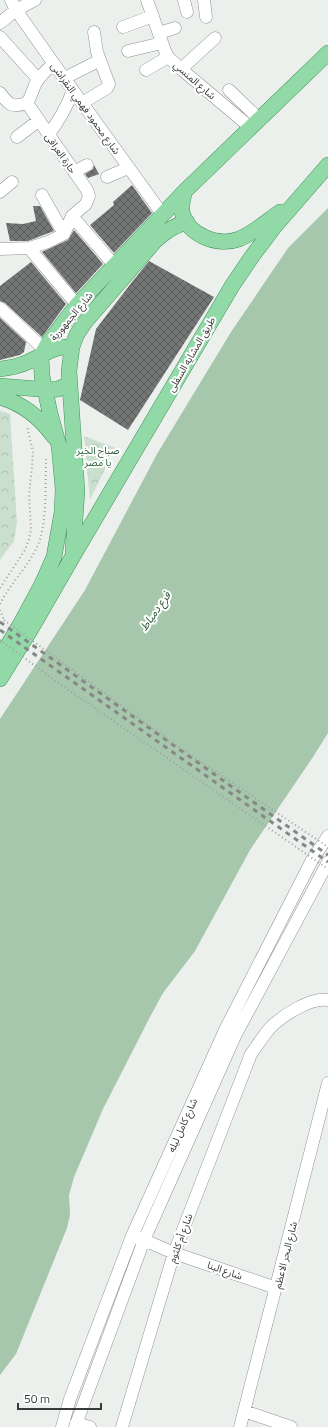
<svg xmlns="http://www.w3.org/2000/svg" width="328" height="1427" viewBox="0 0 328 1427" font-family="'Titillium Web','Noto Sans Arabic',sans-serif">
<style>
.forest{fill:url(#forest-crowns)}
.water{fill:#a6c7ac}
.building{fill:url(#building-cross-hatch)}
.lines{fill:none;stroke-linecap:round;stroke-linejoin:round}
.minor-casing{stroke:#8f9390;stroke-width:13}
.major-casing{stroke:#43925c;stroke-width:16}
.path{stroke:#9da09e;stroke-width:2;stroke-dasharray:1 3;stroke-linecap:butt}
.minor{stroke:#fff;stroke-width:12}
.major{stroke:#91daa8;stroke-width:15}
.rail{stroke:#858886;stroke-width:3;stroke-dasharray:5 5;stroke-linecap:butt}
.path-bridge{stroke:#9da09e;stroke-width:2;stroke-dasharray:1 3;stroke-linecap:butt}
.labels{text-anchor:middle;stroke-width:4;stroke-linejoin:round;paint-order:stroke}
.street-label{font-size:10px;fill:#393b3a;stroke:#fff}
.park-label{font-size:10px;fill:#295b36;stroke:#fff}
.water-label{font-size:11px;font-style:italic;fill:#225430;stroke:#fff}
</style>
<defs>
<pattern id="forest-crowns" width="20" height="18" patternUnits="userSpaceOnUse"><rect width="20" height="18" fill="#cadfce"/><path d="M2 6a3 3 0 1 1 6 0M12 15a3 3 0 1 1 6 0" fill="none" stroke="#aec0b2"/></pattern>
<pattern id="building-cross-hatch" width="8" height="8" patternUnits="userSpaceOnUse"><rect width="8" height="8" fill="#737674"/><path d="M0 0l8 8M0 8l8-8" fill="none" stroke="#5a5d5b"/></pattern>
</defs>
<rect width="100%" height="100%" fill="#ecf0ed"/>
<!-- forest -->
<path class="forest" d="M 0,411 L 10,414 L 17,523 L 14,541 L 0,560 Z
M 84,436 L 115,448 L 90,500 Z"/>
<!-- water -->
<path class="water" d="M 328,208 L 328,733 L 313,757 L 250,850 L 195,951 L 163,993 L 151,1015 L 103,1109 L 74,1177 L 69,1195 L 70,1215 L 67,1228 L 16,1354 L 0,1375 L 0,719 L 85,590 L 157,454 L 231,332 L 288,248 Z"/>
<!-- building -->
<path class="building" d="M 94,165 L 99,174 L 88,178 L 85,174 L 93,169 Z
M 132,185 L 152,213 L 114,253 L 90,225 L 114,205 L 113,202 Z
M 33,206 L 40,206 L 54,231 L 28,241 L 10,241 L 6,223 L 23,224 L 36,221 Z
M 74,230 L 103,264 L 76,293 L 42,252 L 68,240 Z
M 149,261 L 214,297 L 128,430 L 80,400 L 96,329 L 132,282 Z
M 31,262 L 66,304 L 42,337 L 5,303 L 0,301 L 0,286 Z
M 0,318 L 26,342 L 24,352 L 20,355 L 0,360 Z"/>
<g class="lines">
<defs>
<path id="minor" d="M 11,0 L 16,10 L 54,64 L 163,215
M 147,0 L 165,51 L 168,57 L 181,69 L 250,127
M 184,0 L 187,12
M 204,0 L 206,17
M 0,23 L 16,10 L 35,0
M 123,27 L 153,16
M 159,33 L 175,28
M 0,37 L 38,79
M 128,51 L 162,43
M 181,69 L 215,38
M 146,70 L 168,57
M 65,78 L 100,60
M 229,90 L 259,119
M 0,93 C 9,105 12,108 27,103
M 27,103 C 31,97 32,92 35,85 C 39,76 46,70 54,64
M 82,103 L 107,88 L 109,84 L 97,52 L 94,32
M 48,135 C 59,121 67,107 73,90
M 17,137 L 38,121
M 74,172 L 87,165
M 107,177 L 128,168
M 0,192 L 12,182
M 42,195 L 64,234
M 72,216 L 115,266
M 29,248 L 77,305
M 0,249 L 29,248 L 48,242 L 64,234 L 72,216 L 86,204 L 89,196 L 87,190 L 27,103
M 0,308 L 45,350
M 137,1237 L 174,1253 L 276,1288
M 244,1411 L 291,1427
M 76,1423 L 90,1427
M 62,1427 L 70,1399 L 132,1236 L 225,1030 L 312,860 L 328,836
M 75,1427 L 144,1240 L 235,1036 L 328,862
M 122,1427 L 174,1253 L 251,1054 C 257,1046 263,1036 270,1028 C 282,1016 310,997 328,1000
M 240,1427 L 328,1083"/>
<path id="major" d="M 185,191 C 183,198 181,204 182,212 C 187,235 218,247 239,239 C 254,233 267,221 280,212
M 0,369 C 10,368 19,366 28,362 C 44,355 54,345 72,347
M 0,386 L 51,390 L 58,389 L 70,384
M 0,397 C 23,404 40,417 54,437
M 73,551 L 77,491 L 69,371 L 72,347 L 77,334 L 85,322 L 155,241 C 165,232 173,226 187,222
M 0,658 L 21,623 L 42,584 L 54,557 L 62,512 L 63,489 L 59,446 L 50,413 L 42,376 L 41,356 L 48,343 L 77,305 L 185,191 L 328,53
M 0,679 L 31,629 L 73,556 L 232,286 L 253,255 L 275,226 L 328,165"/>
</defs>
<!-- minor casing -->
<use href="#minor" class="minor-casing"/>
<!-- major casing -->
<use href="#major" class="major-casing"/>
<!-- path -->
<path class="path" d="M 0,588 L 25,550 L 29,539 L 31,529 L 29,494 L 32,467 L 33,452 L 27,426
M 0,604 C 10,584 26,569 36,549 C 48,527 45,483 46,457
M 0,610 L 4,620"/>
<!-- minor -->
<use href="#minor" class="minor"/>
<!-- major -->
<use href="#major" class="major"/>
<!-- rail -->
<path class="rail" d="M 0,622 L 328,855
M 0,630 L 328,862"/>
<!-- path-bridge -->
<path class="path-bridge" d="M 4,620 L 173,743 L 328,847
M 0,640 L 57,682 L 328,869"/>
</g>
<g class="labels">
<!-- street labels -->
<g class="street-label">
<text transform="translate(195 80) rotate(41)" y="4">شارع المنسي</text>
<text transform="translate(86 108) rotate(54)" y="4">شارع محمود فهمي النقراشى</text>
<text transform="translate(61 153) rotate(55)" y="4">حارة العراقى</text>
<text transform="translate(71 316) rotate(-50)" y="4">شارع الجمهورية</text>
<text transform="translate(191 354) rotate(-60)" y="4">طريق المشايه السفلى</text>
<text transform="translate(182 1125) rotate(-66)" y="4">شارع كامل ليله</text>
<text transform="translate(180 1238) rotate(-70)" y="4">شارع أم كلثوم</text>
<text transform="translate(285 1255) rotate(-76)" y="4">شارع البحر الاعظم</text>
<text transform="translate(225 1270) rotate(19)" y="4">شارع البنا</text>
</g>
<!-- park labels -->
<g class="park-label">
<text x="98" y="454">صباح الخير<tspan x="98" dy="12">يا مصر</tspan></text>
</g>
<!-- water labels -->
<g class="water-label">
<text transform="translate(155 611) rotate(-55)" y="4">فرع دمياط</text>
</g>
</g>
<!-- scale -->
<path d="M18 1403v6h83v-6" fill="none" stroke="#393b3a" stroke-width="2"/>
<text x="24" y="1403" font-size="12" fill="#393b3a" stroke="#ffffff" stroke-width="3" paint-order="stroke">50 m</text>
</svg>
